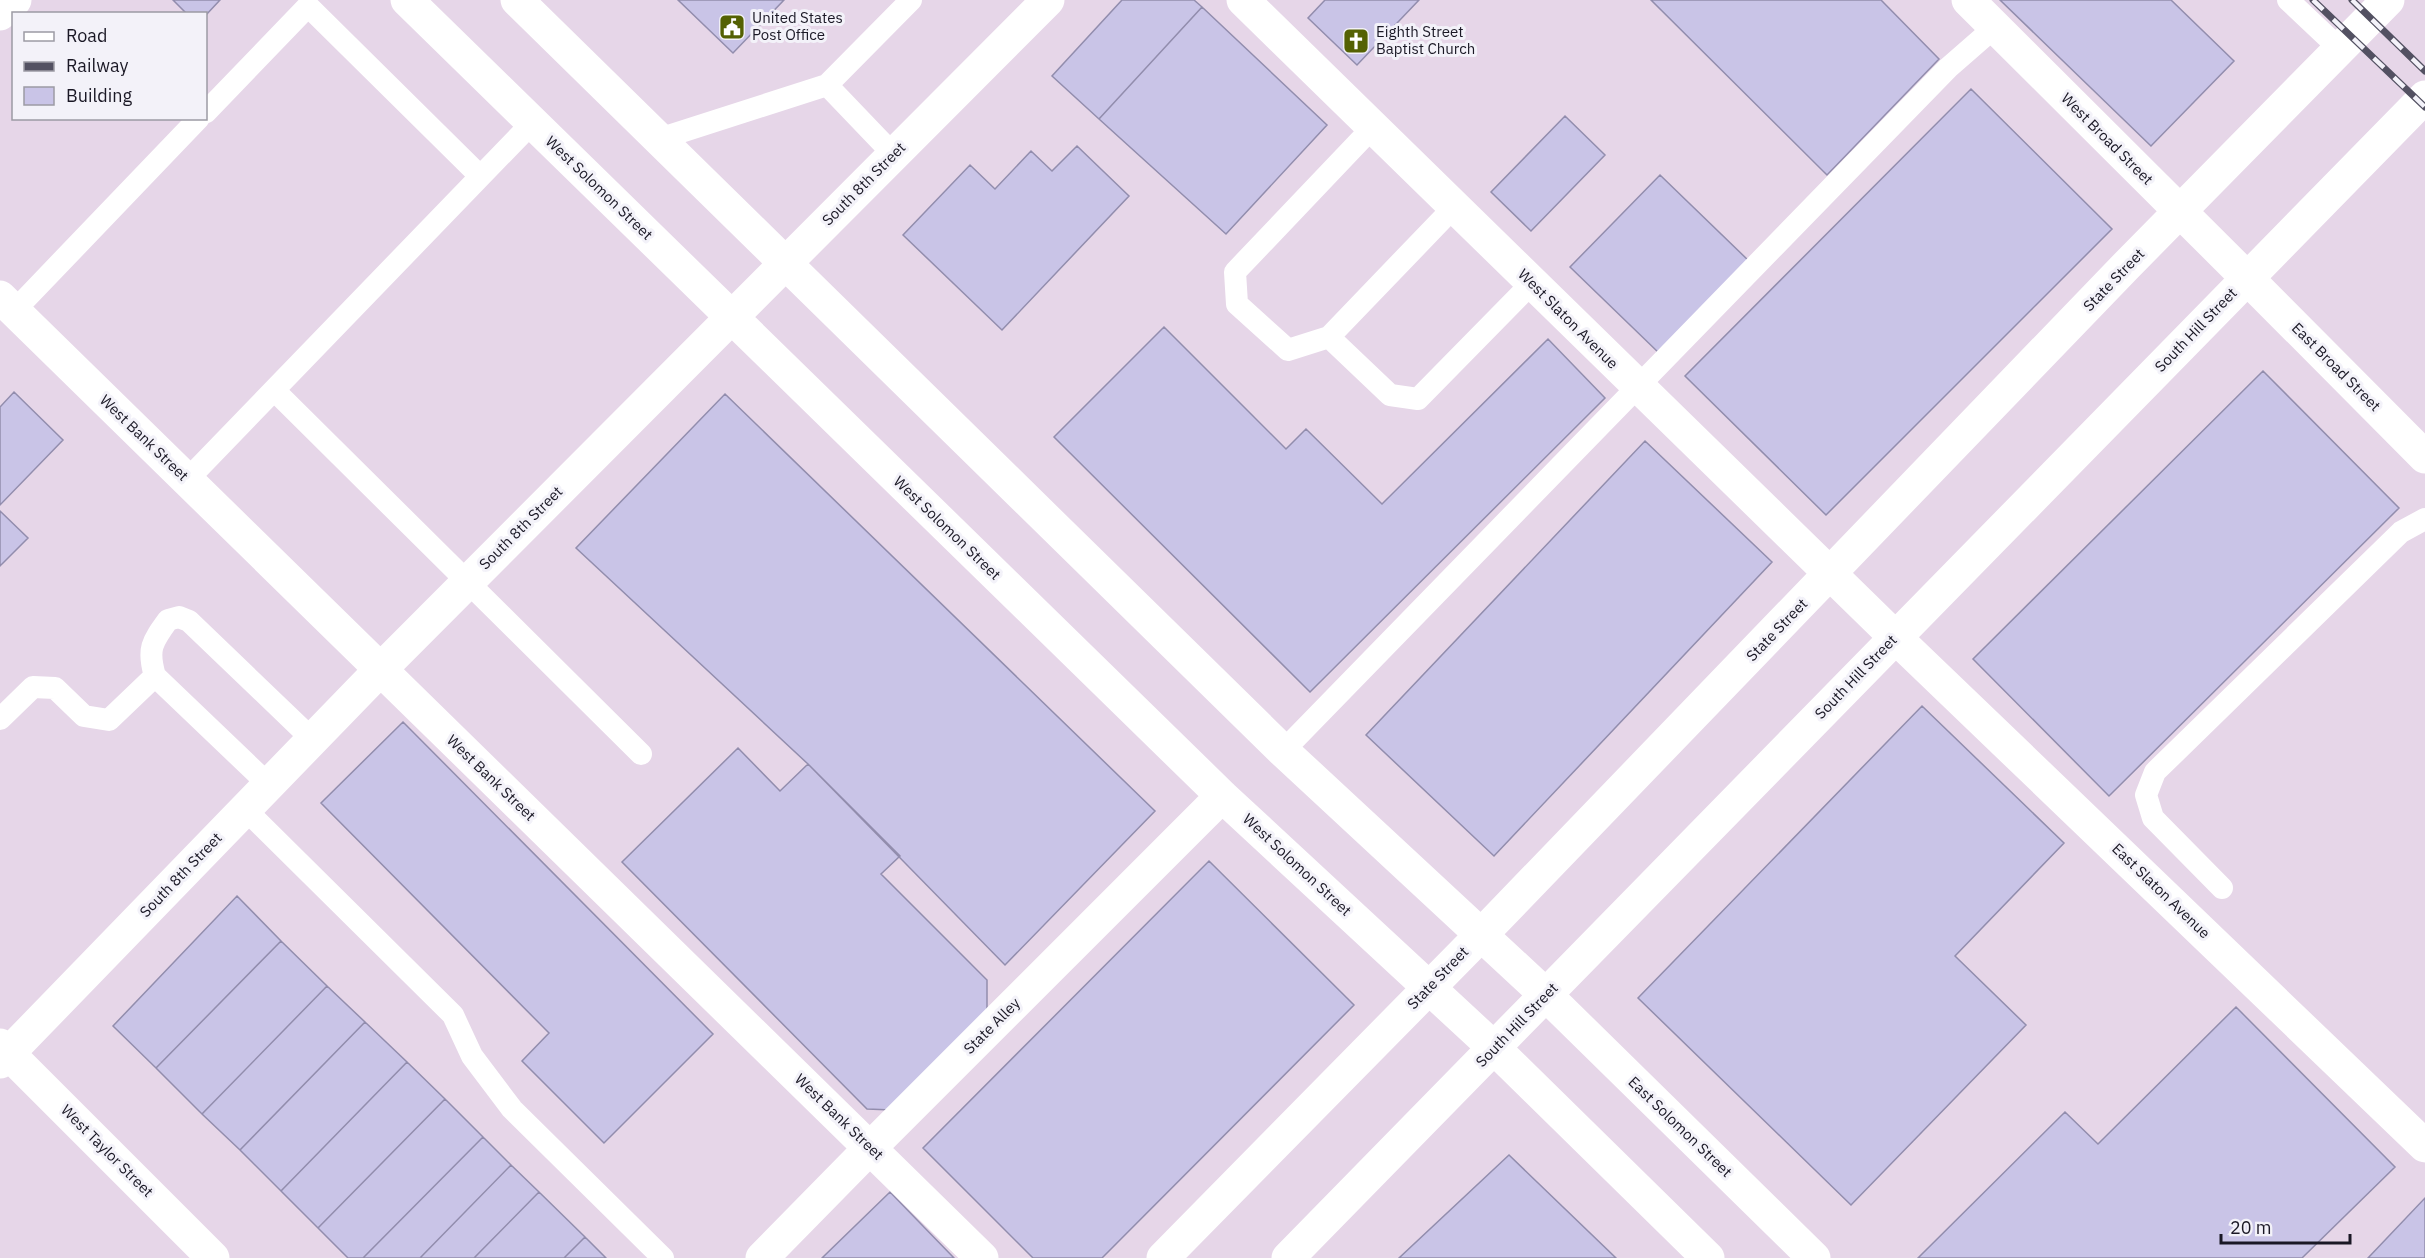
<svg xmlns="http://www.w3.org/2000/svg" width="2425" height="1258" viewBox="0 0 2425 1258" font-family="'IBM Plex Sans',sans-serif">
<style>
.commercial{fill:#e6d6e8;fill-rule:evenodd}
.building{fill:#c9c4e7;stroke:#928dad;stroke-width:1.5}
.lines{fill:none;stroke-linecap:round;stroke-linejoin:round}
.lane{stroke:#fff;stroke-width:22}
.street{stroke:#fff;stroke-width:33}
.secondary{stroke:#fff;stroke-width:33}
.primary{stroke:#fff;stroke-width:33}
.rail-casing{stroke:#535162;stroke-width:7}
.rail{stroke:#f3f2f9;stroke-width:4.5;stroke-dasharray:14;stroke-linecap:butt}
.labels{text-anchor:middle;stroke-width:6;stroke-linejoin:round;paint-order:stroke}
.poi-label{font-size:15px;fill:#1a1825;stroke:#f3f2f9;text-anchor:start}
.street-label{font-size:15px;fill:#1a1825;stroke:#f3f2f9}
</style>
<rect width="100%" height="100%" fill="#e5e2ff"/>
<!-- commercial -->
<path class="commercial" d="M 0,0 L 2425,0 L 2425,1258 L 0,1258 ZM 14,14 L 206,14 L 206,118 L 14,118 Z"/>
<!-- building -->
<path class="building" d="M 173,0 L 220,0 L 206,15 L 187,14 Z
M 678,0 L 784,0 L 733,53 Z
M 1122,0 L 1194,0 L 1202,7 L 1099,119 L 1052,76 Z
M 1325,0 L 1419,0 L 1357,65 L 1308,18 Z
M 1651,0 L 1881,0 L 1939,59 L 1827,175 Z
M 2000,0 L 2171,0 L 2234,61 L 2151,146 Z
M 1202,7 L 1327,125 L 1226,234 L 1099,119 Z
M 1971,89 L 2112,229 L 1826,515 L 1685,376 Z
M 1565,116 L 1605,155 L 1531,231 L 1491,192 Z
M 1077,146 L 1129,196 L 1002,330 L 903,235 L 970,165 L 995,189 L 1031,151 L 1052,171 Z
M 1660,175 L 1750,262 L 1660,354 L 1570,267 Z
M 1164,327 L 1286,449 L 1306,429 L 1382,504 L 1548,339 L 1605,398 L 1310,692 L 1054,437 Z
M 2263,371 L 2399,508 L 2109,796 L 1973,659 Z
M 14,392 L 63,440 L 0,505 L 0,407 Z
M 725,394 L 1155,811 L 1005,965 L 808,764 L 576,548 Z
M 1645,441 L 1772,562 L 1494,856 L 1366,735 Z
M 0,511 L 28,538 L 0,566 Z
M 1922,706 L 2064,843 L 1955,956 L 2026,1025 L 1851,1205 L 1638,998 Z
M 403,722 L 713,1034 L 604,1143 L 522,1061 L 549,1033 L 321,803 Z
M 738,748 L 780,791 L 808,764 L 900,856 L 881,874 L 987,980 L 987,1014 L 892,1110 L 867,1109 L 622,862 Z
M 1209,861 L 1354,1005 L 1102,1258 L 1033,1258 L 923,1148 Z
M 237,896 L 281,941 L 156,1068 L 113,1026 Z
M 281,941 L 327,986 L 202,1114 L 156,1068 Z
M 327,986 L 365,1022 L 240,1150 L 202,1114 Z
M 2236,1007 L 2395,1167 L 2302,1258 L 1918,1258 L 2065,1112 L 2098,1144 Z
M 365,1022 L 407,1062 L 281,1191 L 240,1150 Z
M 407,1062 L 445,1099 L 318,1228 L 281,1191 Z
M 445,1099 L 483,1137 L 363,1258 L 348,1258 L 318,1228 Z
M 483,1137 L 511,1165 L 420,1258 L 363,1258 Z
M 1509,1155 L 1616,1258 L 1399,1258 Z
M 511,1165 L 539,1192 L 474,1258 L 420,1258 Z
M 539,1192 L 585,1237 L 564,1258 L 474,1258 Z
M 890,1192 L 954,1258 L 822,1258 Z
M 2425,1198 L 2425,1258 L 2368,1258 Z
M 585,1237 L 606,1258 L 564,1258 Z"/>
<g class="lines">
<!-- lane -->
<path class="lane" d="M 2288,0 L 2341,50
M 206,112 L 308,6 L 480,176
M 1373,127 L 1235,272 L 1237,304 L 1288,350 L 1329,337 L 1390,395 L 1418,399 L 1532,283
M 659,139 L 827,85
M 894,155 L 827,85 L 911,0
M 14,311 L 199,118
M 1329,337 L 1454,207
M 274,390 L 641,754
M 187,480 L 532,123
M 155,676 C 147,649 152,642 168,620 L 179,617 L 189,621 L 313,740
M 0,719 L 33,687 L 55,688 L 84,716 L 109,720 L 155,676 L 269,785
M 1283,751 L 1948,68 L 1995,27
M 245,809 L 453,1015 L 472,1056 L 512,1109 L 663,1258
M 2222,888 L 2153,818 L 2146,795 L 2155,772 L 2401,532 L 2425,519"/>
<!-- street -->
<path class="street" d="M 407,0 L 1222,796 L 1494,1048 L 1708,1258
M 517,0 L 1283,751 L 1546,995 L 1814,1258
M 1243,0 L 1895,637 L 2425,1146
M 0,14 L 15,0
M 2247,278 L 2425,457
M 0,297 L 982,1258
M 0,1062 L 380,670 L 1048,0
M 762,1258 L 871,1147 L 1222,796"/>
<!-- secondary -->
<path class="secondary" d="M 1968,0 L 2247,278
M 1163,1258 L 1482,934 L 2125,267 L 2388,0
M 1288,1258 L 2425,97"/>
<!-- primary -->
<path class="primary" d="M 0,1045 L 213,1258"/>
<defs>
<path id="rail" d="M 2313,0 L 2425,107
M 2352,0 L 2425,71"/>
</defs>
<!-- rail casing -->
<use href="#rail" class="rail-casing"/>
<!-- rail -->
<use href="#rail" class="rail"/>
</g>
<!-- icons -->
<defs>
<symbol id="civic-square" viewBox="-11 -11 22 22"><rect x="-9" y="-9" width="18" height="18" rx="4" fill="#546103" stroke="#f3f2f9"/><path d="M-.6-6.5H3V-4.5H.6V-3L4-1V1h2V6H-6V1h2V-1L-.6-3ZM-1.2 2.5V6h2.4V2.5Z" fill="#fff"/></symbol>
<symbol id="church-square" viewBox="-11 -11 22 22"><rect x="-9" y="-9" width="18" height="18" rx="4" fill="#546103" stroke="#f3f2f9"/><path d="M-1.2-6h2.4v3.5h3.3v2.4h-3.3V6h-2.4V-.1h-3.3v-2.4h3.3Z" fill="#fff"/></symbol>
</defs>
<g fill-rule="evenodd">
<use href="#civic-square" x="717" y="12" width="30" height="30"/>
<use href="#church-square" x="1341" y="26" width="30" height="30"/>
</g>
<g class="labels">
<!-- poi labels -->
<g class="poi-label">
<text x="752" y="23">United States<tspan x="752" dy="17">Post Office</tspan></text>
<text x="1376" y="37">Eighth Street<tspan x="1376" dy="17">Baptist Church</tspan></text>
</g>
<!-- street labels -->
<g class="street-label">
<text transform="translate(2107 139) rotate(45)" y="5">West Broad Street</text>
<text transform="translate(864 184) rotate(-45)" y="5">South 8th Street</text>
<text transform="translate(599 188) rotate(44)" y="5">West Solomon Street</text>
<text transform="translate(2114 280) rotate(-46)" y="5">State Street</text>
<text transform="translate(1568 319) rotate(45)" y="5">West Slaton Avenue</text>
<text transform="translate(2196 330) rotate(-46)" y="5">South Hill Street</text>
<text transform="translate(2336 367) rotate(45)" y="5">East Broad Street</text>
<text transform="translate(144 438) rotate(44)" y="5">West Bank Street</text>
<text transform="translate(521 528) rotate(-45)" y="5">South 8th Street</text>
<text transform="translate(947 528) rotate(44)" y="5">West Solomon Street</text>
<text transform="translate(1777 630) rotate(-46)" y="5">State Street</text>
<text transform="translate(1856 677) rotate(-46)" y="5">South Hill Street</text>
<text transform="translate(491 778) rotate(44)" y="5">West Bank Street</text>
<text transform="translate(1297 865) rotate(43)" y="5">West Solomon Street</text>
<text transform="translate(181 875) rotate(-46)" y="5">South 8th Street</text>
<text transform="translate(2161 891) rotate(44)" y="5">East Slaton Avenue</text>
<text transform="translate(1438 978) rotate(-46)" y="5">State Street</text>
<text transform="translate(1517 1025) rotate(-46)" y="5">South Hill Street</text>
<text transform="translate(992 1026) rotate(-45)" y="5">State Alley</text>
<text transform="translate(839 1117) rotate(44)" y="5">West Bank Street</text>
<text transform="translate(1680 1127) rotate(44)" y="5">East Solomon Street</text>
<text transform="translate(107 1151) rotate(45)" y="5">West Taylor Street</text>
</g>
</g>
<!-- legend -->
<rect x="12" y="12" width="195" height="108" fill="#f3f2f9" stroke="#9c9ba4" stroke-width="1.5"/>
<rect x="24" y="32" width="30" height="9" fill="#ffffff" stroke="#9c9ba4" stroke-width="1.5"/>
<text x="66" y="42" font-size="18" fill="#1a1825">Road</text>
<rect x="24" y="62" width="30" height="9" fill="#535162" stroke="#9c9ba4" stroke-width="1.5"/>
<text x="66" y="72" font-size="18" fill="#1a1825">Railway</text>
<rect x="24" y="87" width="30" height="18" fill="#c9c4e7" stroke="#9c9ba4" stroke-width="1.5"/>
<text x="66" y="102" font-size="18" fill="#1a1825">Building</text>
<!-- scale -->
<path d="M2221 1234v9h129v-9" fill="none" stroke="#1a1825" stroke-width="3"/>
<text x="2230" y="1234" font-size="18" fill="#1a1825" stroke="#f3f2f9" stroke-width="4.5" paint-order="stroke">20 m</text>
</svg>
